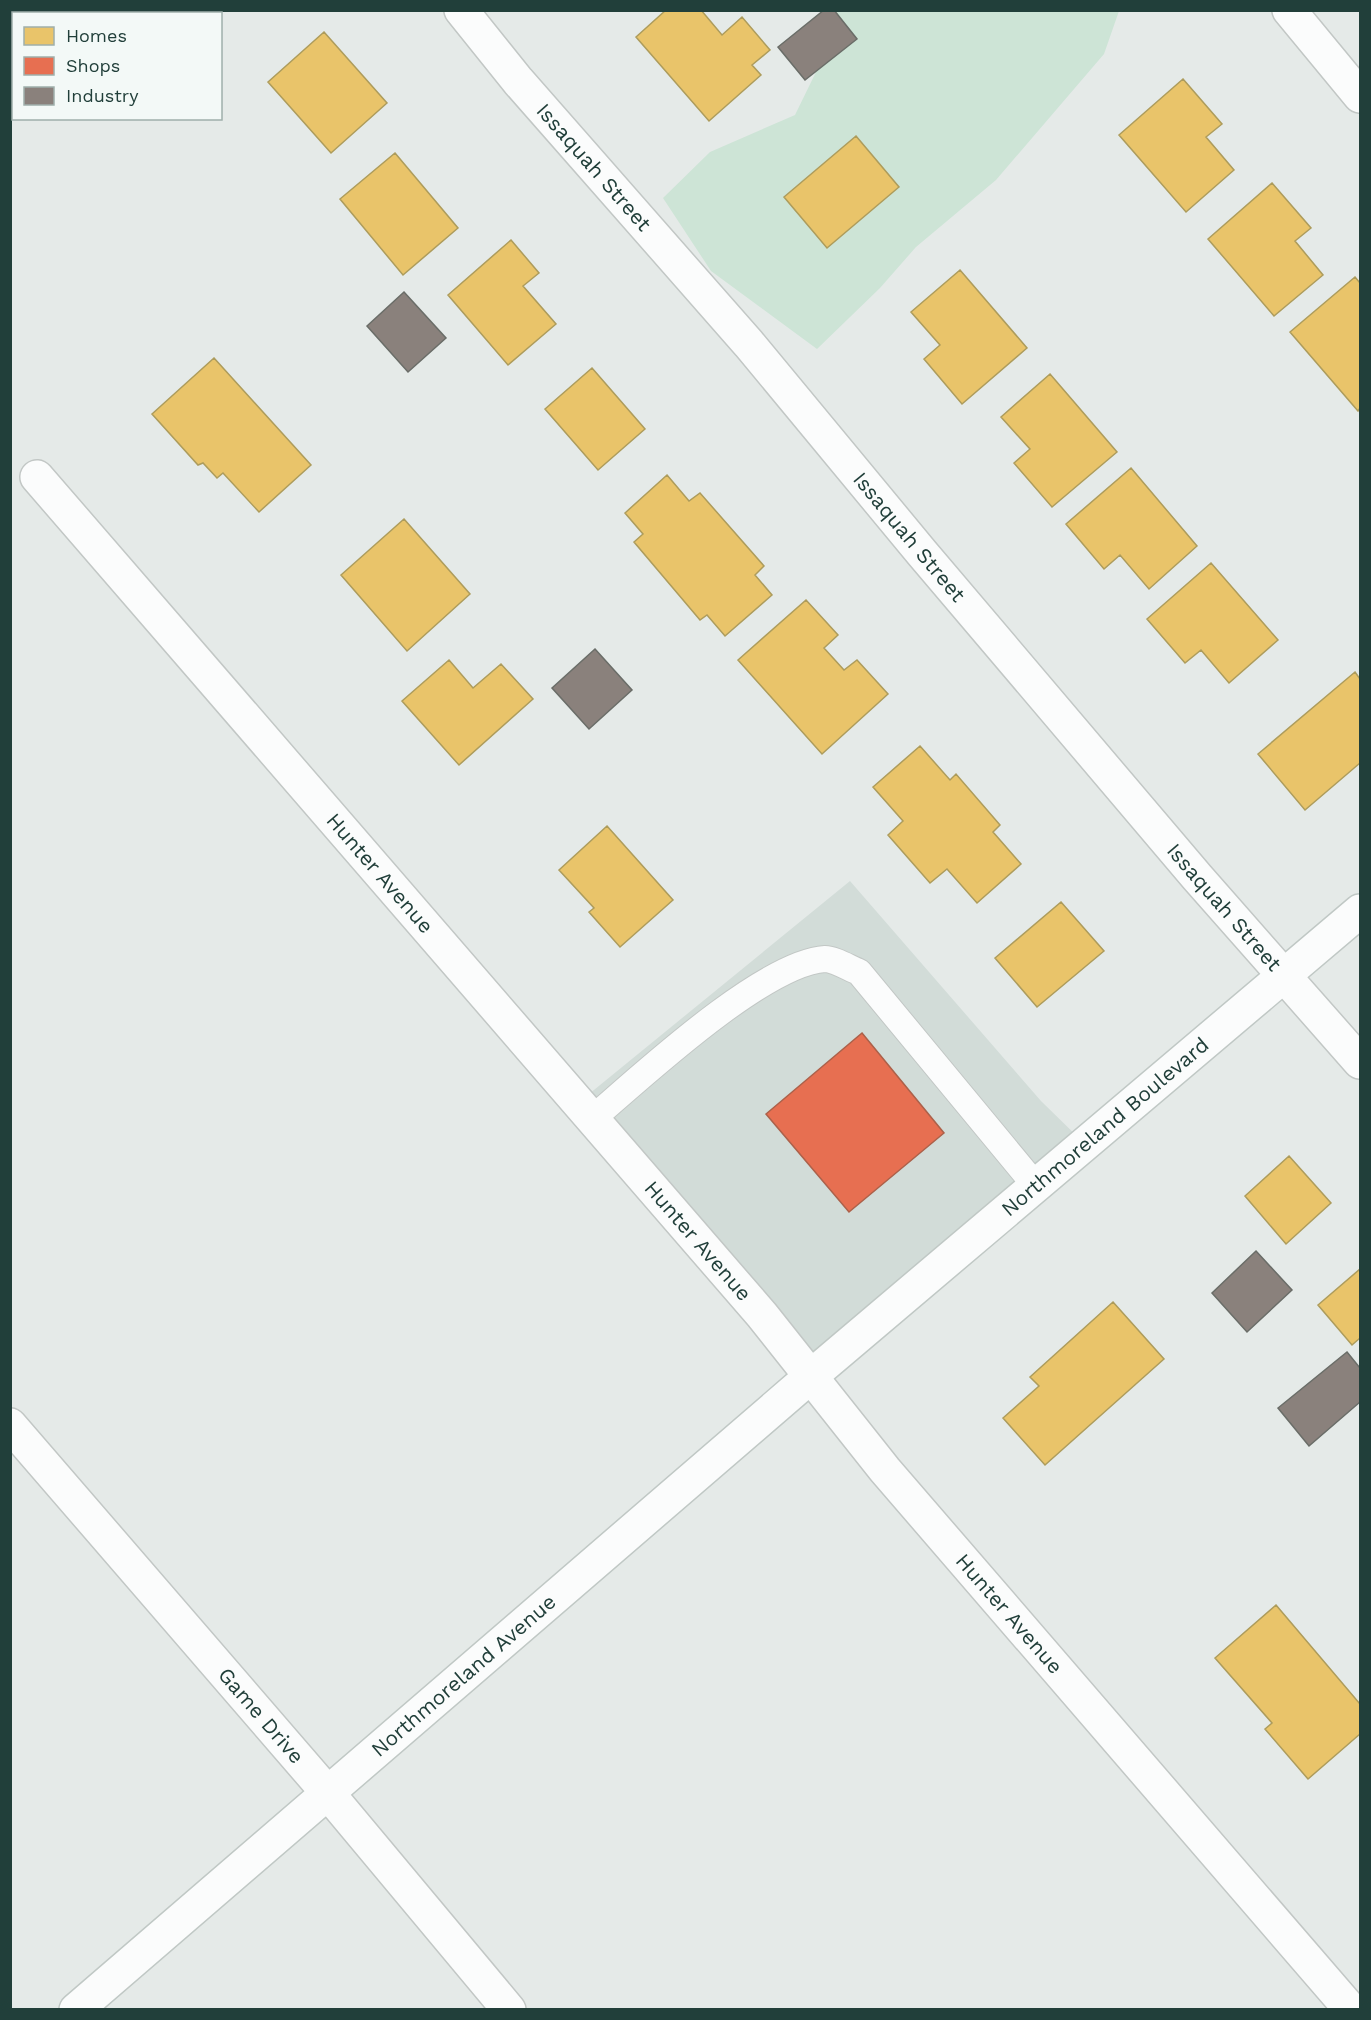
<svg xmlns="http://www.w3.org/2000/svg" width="1371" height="2020" viewBox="0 0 1371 2020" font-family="'Work Sans',sans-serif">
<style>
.built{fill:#d2dcd8}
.green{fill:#cde4d6}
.homes{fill:#e9c46a;stroke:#ad9c5c;stroke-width:1.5}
.shops{fill:#e76f51;stroke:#ac614a;stroke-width:1.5}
.industry{fill:#8a817c;stroke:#6a6d68;stroke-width:1.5}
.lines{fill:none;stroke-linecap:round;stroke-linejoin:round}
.lane-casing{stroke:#c2c7c5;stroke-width:28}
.street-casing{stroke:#c2c7c5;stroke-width:36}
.secondary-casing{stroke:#c0c8c5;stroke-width:36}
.lane{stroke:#fbfcfc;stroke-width:26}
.street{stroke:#fbfcfc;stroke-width:33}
.secondary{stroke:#fbfcfc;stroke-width:33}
.labels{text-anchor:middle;stroke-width:6;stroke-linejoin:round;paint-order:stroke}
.street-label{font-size:21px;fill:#213f3a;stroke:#f3f9f7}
</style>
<rect width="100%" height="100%" fill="#e5eae8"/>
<!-- built -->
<path class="built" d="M 850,881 L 1041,1101 L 1085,1144 L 810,1377 L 578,1103 Z"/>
<!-- green -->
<path class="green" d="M 819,11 L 1119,11 L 1104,54 L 996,180 L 916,247 L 880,288 L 817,349 L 711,271 L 663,198 L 710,152 L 795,115 L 835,33 Z"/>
<!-- homes -->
<path class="homes" d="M 666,10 L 701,10 L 722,35 L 742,17 L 770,50 L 752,65 L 761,75 L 709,121 L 636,37 Z
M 324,32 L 387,103 L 331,153 L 268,82 Z
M 1183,79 L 1222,124 L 1206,137 L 1234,170 L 1186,212 L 1119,135 Z
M 856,136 L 899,187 L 827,248 L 784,197 Z
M 395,153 L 458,228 L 403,275 L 340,199 Z
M 1272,183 L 1311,228 L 1295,241 L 1323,275 L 1274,316 L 1208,239 Z
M 511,240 L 539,273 L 523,286 L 556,324 L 508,365 L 448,295 Z
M 960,270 L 1027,348 L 962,404 L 924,359 L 940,345 L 911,312 Z
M 1355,277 L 1360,283 L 1360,408 L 1358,411 L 1290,332 Z
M 214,358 L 311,465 L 259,512 L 223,473 L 217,478 L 203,463 L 198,465 L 152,414 Z
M 592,368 L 645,429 L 598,470 L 545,409 Z
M 1050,374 L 1117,452 L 1052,507 L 1014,463 L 1030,449 L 1001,417 Z
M 1131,468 L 1197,546 L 1149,589 L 1120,555 L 1104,569 L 1066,524 Z
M 667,475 L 689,501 L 700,493 L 764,566 L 755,575 L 772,595 L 725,636 L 707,615 L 700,620 L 634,542 L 643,534 L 625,513 Z
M 404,519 L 470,594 L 407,651 L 341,575 Z
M 1211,563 L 1278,640 L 1229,683 L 1201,650 L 1185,663 L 1147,619 Z
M 806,600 L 838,635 L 824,648 L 844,670 L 857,660 L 888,694 L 822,754 L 738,660 Z
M 449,660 L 473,688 L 501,664 L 533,699 L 459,765 L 402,701 Z
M 1355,672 L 1360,679 L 1360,763 L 1305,810 L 1258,754 Z
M 920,746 L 950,780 L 956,774 L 1000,825 L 993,832 L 1021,864 L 977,903 L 947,869 L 930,883 L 888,835 L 903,821 L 873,787 Z
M 607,826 L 673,900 L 620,947 L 589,912 L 594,908 L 559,870 Z
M 1061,902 L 1104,951 L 1037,1007 L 995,958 Z
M 1289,1156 L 1331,1203 L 1286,1244 L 1245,1196 Z
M 1360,1269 L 1360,1338 L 1352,1345 L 1318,1305 Z
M 1113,1302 L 1164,1359 L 1045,1465 L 1003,1418 L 1039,1386 L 1030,1377 Z
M 1276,1605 L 1360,1704 L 1360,1734 L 1308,1779 L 1265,1729 L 1272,1723 L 1215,1658 Z"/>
<!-- shops -->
<path class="shops" d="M 862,1033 L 944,1133 L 849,1212 L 766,1114 Z"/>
<!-- industry -->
<path class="industry" d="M 824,10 L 834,10 L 857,39 L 805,80 L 778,47 Z
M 404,292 L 446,338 L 408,372 L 367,326 Z
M 595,649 L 632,690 L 589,729 L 552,688 Z
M 1256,1251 L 1292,1290 L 1247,1332 L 1212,1293 Z
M 1347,1352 L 1360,1368 L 1360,1402 L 1309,1446 L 1278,1408 Z"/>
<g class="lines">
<defs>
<path id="lane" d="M 592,1119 C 641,1077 763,963 825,959 C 834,959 849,968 859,972 L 1036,1186"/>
<g id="street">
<path id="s1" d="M 461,10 L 518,81 L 749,344 L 922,553 L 1197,877 L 1360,1062"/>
<path d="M 1289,10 L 1360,96"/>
<path id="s2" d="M 37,477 L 762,1315 L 885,1470 L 1351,2010"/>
<path id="s3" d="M 10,1425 L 327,1792 L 509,2010"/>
</g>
<g id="secondary">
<path id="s4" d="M 76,2010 L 810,1377 L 1360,911"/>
</g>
</defs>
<!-- lane casing -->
<use href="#lane" class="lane-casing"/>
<!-- street casing -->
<use href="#street" class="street-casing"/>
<!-- secondary casing -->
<use href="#secondary" class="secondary-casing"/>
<!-- lane -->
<use href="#lane" class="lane"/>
<!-- street -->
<use href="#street" class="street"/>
<!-- secondary -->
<use href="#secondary" class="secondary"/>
</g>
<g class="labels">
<!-- street labels -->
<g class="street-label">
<text dy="7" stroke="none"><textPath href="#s1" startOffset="206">Issaquah Street</textPath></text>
<text dy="7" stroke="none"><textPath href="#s1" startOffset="692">Issaquah Street</textPath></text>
<text dy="7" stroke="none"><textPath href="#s2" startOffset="524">Hunter Avenue</textPath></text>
<text dy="7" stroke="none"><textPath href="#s1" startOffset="1178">Issaquah Street</textPath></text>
<text dy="7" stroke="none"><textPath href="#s4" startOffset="1356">Northmoreland Boulevard</textPath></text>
<text dy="7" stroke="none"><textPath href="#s2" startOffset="1010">Hunter Avenue</textPath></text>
<text dy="7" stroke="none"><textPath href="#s2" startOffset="1496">Hunter Avenue</textPath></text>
<text dy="7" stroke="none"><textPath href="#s4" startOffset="512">Northmoreland Avenue</textPath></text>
<text dy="7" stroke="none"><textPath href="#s3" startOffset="384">Game Drive</textPath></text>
</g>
</g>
<!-- border -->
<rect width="1371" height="2020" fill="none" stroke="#213f3a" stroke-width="24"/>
<!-- legend -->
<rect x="12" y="12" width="210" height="108" fill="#f3f9f7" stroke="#9fafab" stroke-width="1.5"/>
<rect x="24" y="27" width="30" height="18" fill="#e9c46a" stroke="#9fafab" stroke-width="1.5"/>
<text x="66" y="42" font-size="18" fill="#213f3a">Homes</text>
<rect x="24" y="57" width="30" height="18" fill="#e76f51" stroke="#9fafab" stroke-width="1.5"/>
<text x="66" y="72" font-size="18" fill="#213f3a">Shops</text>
<rect x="24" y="87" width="30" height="18" fill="#8a817c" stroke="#9fafab" stroke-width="1.5"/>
<text x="66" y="102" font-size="18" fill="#213f3a">Industry</text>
</svg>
